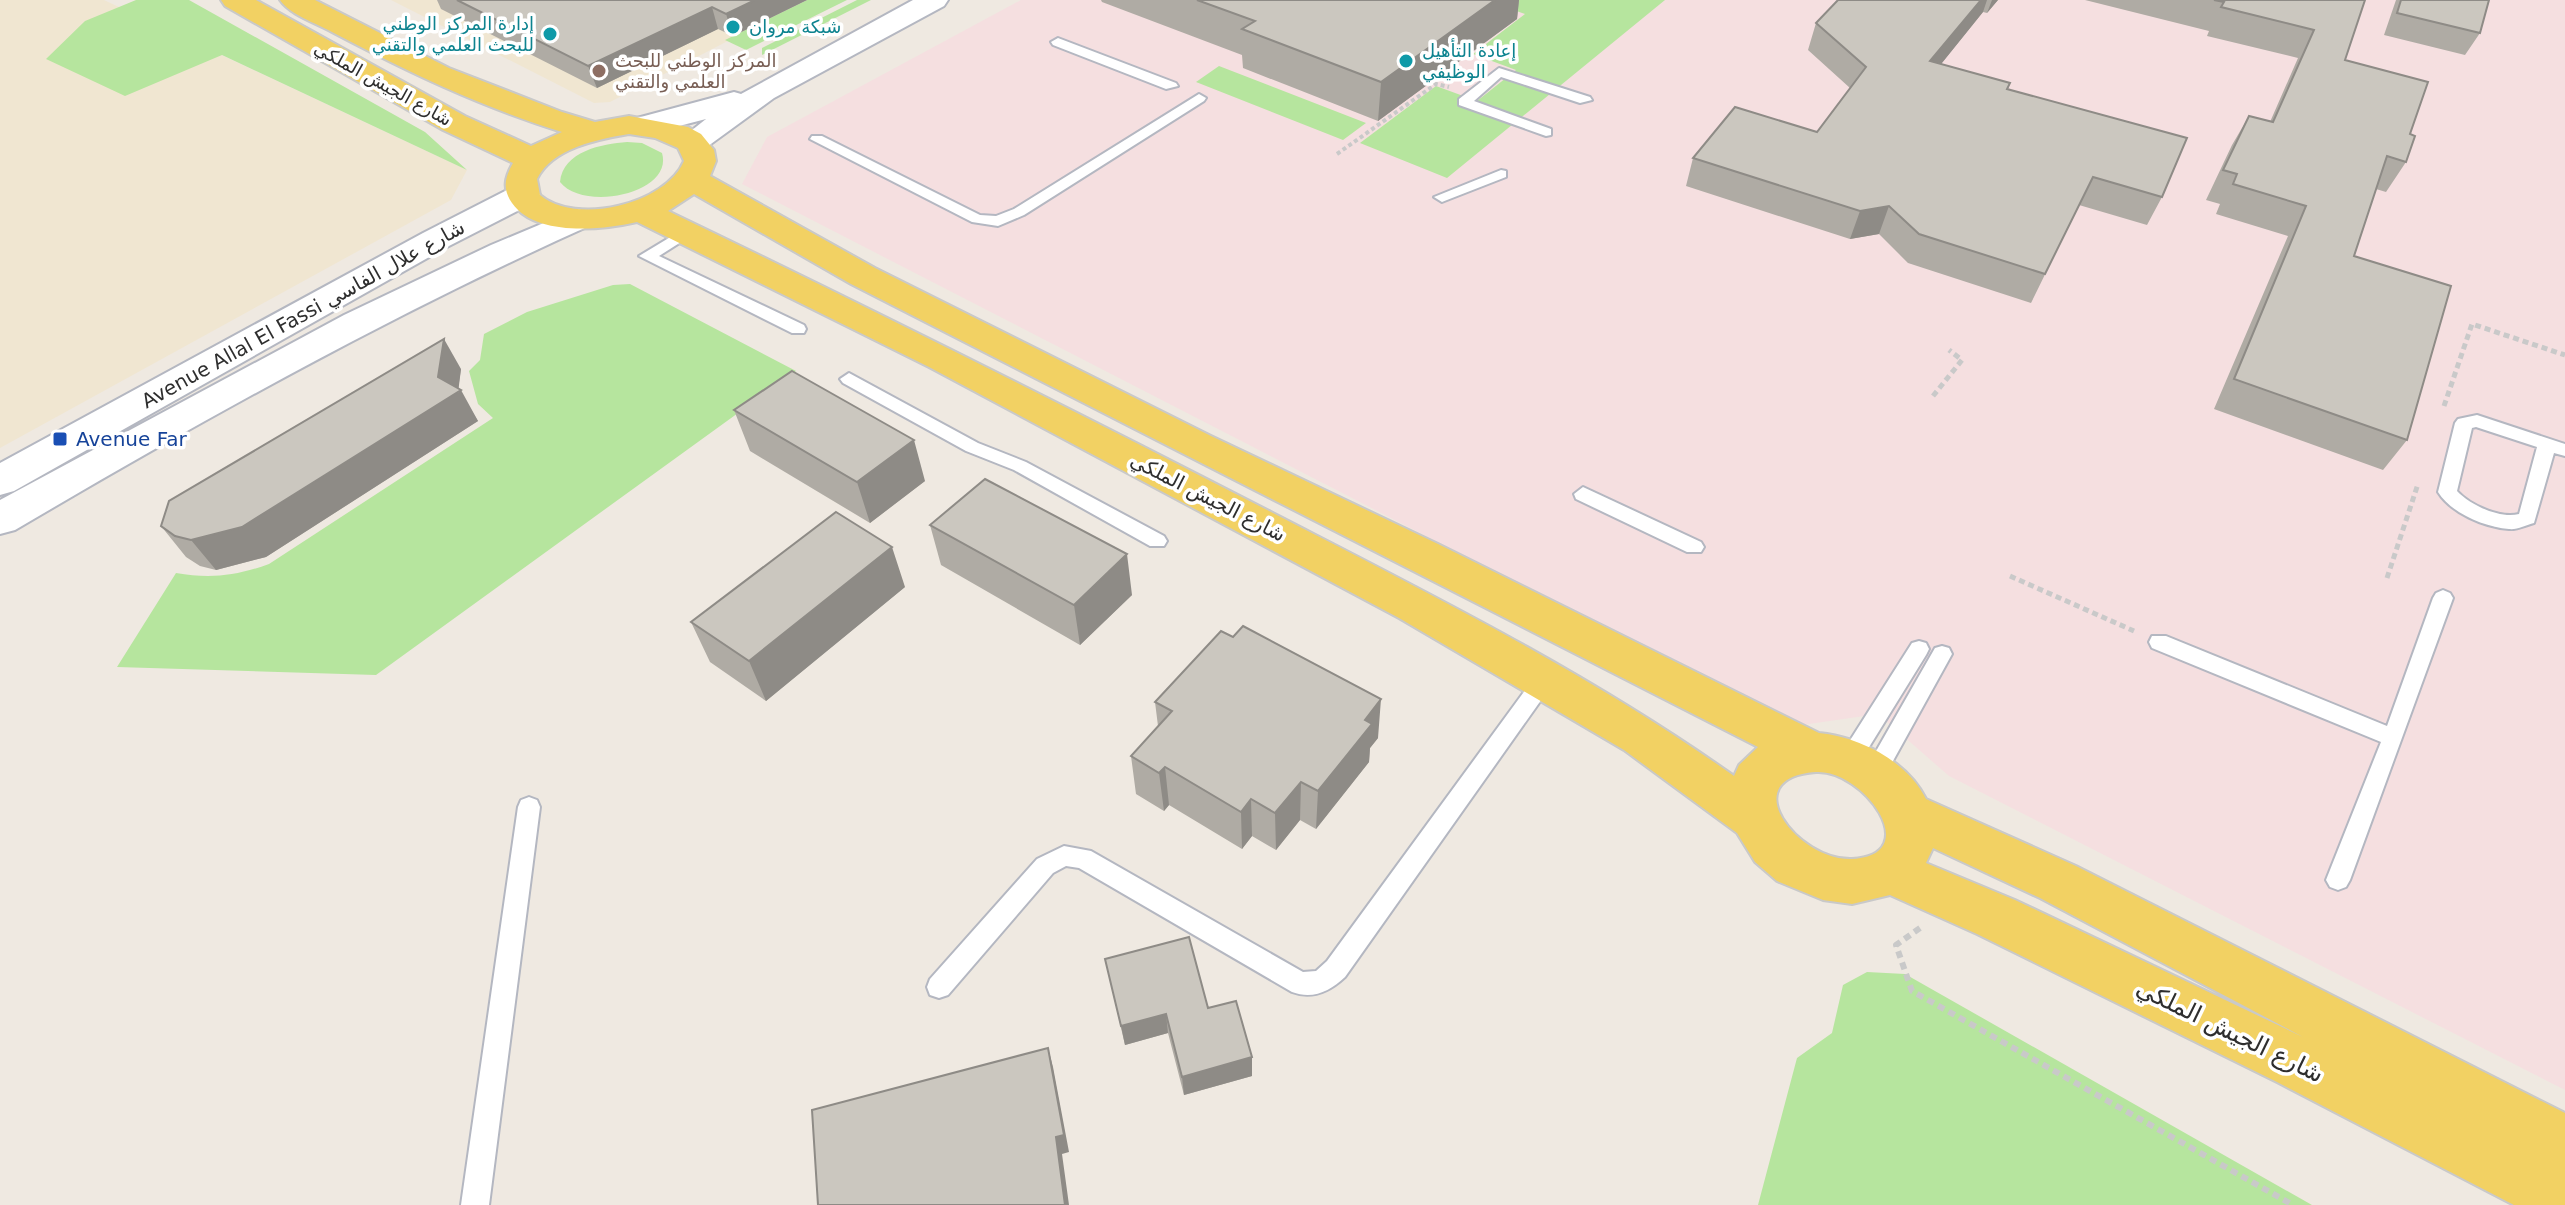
<svg xmlns="http://www.w3.org/2000/svg" width="2565" height="1205" viewBox="0 0 2565 1205" font-family="'DejaVu Sans',Cairo,sans-serif">
<style>
.education{fill:#f0e6d1}
.medical{fill:#f5dfe0}
.green{fill:#b6e59e}
.lines{fill:none;stroke-linecap:round;stroke-linejoin:round}
.lane-casing{stroke:#b4b7c1;stroke-width:4}
.secondary-casing{stroke:#b4b7c1;stroke-width:4}
.primary-casing{stroke:#c9c9c9;stroke-width:4}
.path-far2{stroke:#c9c9c9;stroke-width:4;stroke-dasharray:4 3;stroke-linecap:butt}
.path-far1{stroke:#c9c9c9;stroke-width:5;stroke-dasharray:6 4;stroke-linecap:butt}
.path{stroke:#c9c9c9;stroke-width:6;stroke-dasharray:7 5;stroke-linecap:butt}
.lane{fill:#fff;fill-rule:evenodd}
.secondary{fill:#fff;fill-rule:evenodd}
.primary{fill:#f2d163;fill-rule:evenodd}
.wall{fill:#afaba4}
.shaded-wall{fill:#8e8b86}
.building{fill:#cbc7bf;stroke:#8e8b86;stroke-width:2}
.culture-dot{fill:#0f9aa8;stroke:#fff;stroke-width:3}
.education-dot{fill:#8d6e63;stroke:#fff;stroke-width:3}
.transit-dot{fill:#1a4fb4;stroke:#fff;stroke-width:3}
.labels{text-anchor:middle;stroke-width:7;stroke-linejoin:round;paint-order:stroke}
.far-culture-label{font-size:18px;fill:#0d838f;stroke:#fff;text-anchor:start}
.far-education-label{font-size:18px;fill:#785e54;stroke:#fff;text-anchor:start}
.far-street-label{font-size:18px;fill:#2e2e2e;stroke:#fff}
.street-label{font-size:20px;fill:#2e2e2e;stroke:#fff}
.transit-label{font-size:20px;fill:#164399;stroke:#fff;text-anchor:start}
.near-street-label{font-size:24px;fill:#2e2e2e;stroke:#fff}
</style>
<rect width="100%" height="100%" fill="#efe9e1"/>
<!-- education -->
<path class="education" d="M 0,0 L 104,0 L 467,170 L 451,200 L 0,448 Z
M 391,0 L 807,0 L 610,102 L 594,103 Z"/>
<!-- medical -->
<path class="medical" d="M 1021,0 L 2565,0 L 2565,1090 L 1949,776 L 1878,714 L 1795,726 L 742,184 L 767,137 Z"/>
<!-- green -->
<path class="green" d="M 136,0 L 189,0 L 425,132 L 467,170 L 222,55 L 125,96 L 46,59 L 85,21 Z
M 807,0 L 847,0 L 746,50 L 725,40 Z
M 857,0 L 871,0 L 762,55 L 762,48 Z
M 1485,0 L 1665,0 L 1447,178 L 1360,143 L 1436,86 L 1477,101 L 1516,70 L 1473,54 L 1525,14 Z
M 1219,66 L 1366,123 L 1343,140 L 1196,82 Z
M 627,142 L 642,143 L 662,153 C 674,194 583,212 560,182 C 563,151 602,144 627,142 Z
M 630,284 L 796,371 L 376,675 L 117,667 L 176,573 C 210,579 236,576 269,564 L 493,418 L 478,404 L 469,371 L 480,360 L 484,334 L 527,312 L 613,285 Z
M 1867,972 L 1905,974 L 2312,1205 L 1758,1205 L 1797,1058 L 1832,1033 L 1843,985 Z"/>
<g class="lines">
<defs>
<path id="lane" d="M 1058,38 L 1176,83 L 1178,86 L 1166,89 L 1053,45 L 1051,42 Z
M 1499,68 L 1590,97 L 1592,100 L 1580,103 L 1501,77 L 1474,101 L 1551,129 L 1551,135 L 1546,136 L 1459,105 L 1459,99 Z
M 1199,94 L 1206,98 L 1204,101 L 1024,215 L 998,226 L 972,222 L 810,139 L 812,136 L 822,136 L 980,215 L 996,216 L 1014,209 Z
M 1501,170 L 1506,171 L 1506,177 L 1447,200 L 1442,202 L 1434,197 Z
M 687,227 L 692,229 L 692,235 L 659,256 L 804,325 L 806,329 L 804,333 L 792,333 L 639,256 Z
M 849,373 L 978,443 L 1026,462 L 1164,536 L 1167,541 L 1164,546 L 1150,546 L 1014,470 L 966,451 L 843,383 L 840,379 Z
M 2477,415 L 2565,444 L 2565,456 L 2554,453 L 2534,523 C 2526,525 2517,530 2509,529 C 2484,527 2451,513 2438,492 L 2455,423 L 2458,419 ZM 2476,427 L 2537,447 L 2519,514 C 2500,519 2470,505 2457,491 L 2472,428 Z
M 1583,487 L 1701,542 L 1704,547 L 1701,552 L 1687,552 L 1576,499 L 1574,494 Z
M 2443,590 L 2450,593 L 2453,598 L 2350,880 L 2346,887 L 2338,890 L 2330,887 L 2326,880 L 2381,742 L 2152,648 L 2149,642 L 2152,636 L 2166,636 L 2387,726 L 2433,598 L 2436,593 Z
M 1919,641 L 1926,643 L 1929,649 L 1926,655 L 1858,765 L 1850,768 L 1842,765 L 1839,759 L 1842,753 L 1912,643 Z
M 1942,646 L 1949,648 L 1952,654 L 1883,779 L 1875,782 L 1867,779 L 1864,773 L 1867,767 L 1935,648 Z
M 1544,672 L 1551,674 L 1554,680 L 1551,686 L 1345,977 C 1330,991 1313,1000 1292,992 L 1079,868 L 1066,866 L 1053,873 L 948,995 L 939,998 L 930,995 L 927,987 L 930,979 L 1037,859 L 1064,846 L 1091,851 L 1303,972 L 1316,971 L 1327,961 L 1537,674 Z
M 529,797 L 537,800 L 540,807 L 489,1205 L 461,1205 L 518,807 L 521,800 Z"/>
<path id="secondary" d="M 913,0 L 948,0 L 944,6 L 774,98 L 704,149 L 693,152 L 682,149 L 677,142 L 706,119 L 648,134 L 637,132 L 632,125 L 637,118 L 734,92 L 741,94 Z
M 523,185 L 535,188 L 540,195 L 535,202 L 447,247 L 14,491 L 0,495 L 0,463 L 423,233 L 511,188 Z
M 577,209 L 589,212 L 594,219 L 589,226 C 391,315 202,420 15,530 L 0,534 L 0,500 L 344,315 L 491,245 Z"/>
<path id="primary" d="M 221,0 L 256,0 L 465,116 L 531,146 L 562,132 C 481,107 406,71 332,32 C 316,23 290,15 280,0 L 315,0 L 449,68 L 562,112 L 595,122 L 629,116 L 688,127 L 701,134 L 714,150 L 716,161 L 710,176 L 875,268 L 1211,436 L 1438,544 L 1819,733 C 1860,737 1907,761 1926,799 L 2076,866 L 2565,1113 L 2565,1205 L 2514,1205 L 2277,1082 L 1977,934 L 1890,895 L 1852,904 L 1823,900 L 1777,881 L 1755,862 L 1737,833 L 1624,750 L 1399,618 L 929,367 L 637,222 C 602,230 536,237 512,203 C 502,189 505,177 513,163 L 443,130 L 225,6 ZM 629,134 L 655,138 L 678,148 L 684,161 C 666,204 576,226 540,195 L 537,179 C 552,148 599,139 629,134 ZM 694,194 L 851,284 L 1758,747 L 1739,765 L 1734,776 C 1589,673 1428,593 1271,512 C 1071,409 870,308 668,211 ZM 1816,772 C 1863,769 1926,855 1852,859 C 1798,861 1733,778 1816,772 ZM 1933,848 L 2040,898 L 2303,1037 L 2015,900 L 1926,863 Z"/>
</defs>
<!-- lane casing -->
<use href="#lane" class="lane-casing"/>
<!-- secondary casing -->
<use href="#secondary" class="secondary-casing"/>
<!-- primary casing -->
<use href="#primary" class="primary-casing"/>
<!-- path-far2 -->
<path class="path-far2" d="M 1337,154 L 1436,84 L 1449,87"/>
<!-- path-far1 -->
<path class="path-far1" d="M 1933,396 L 1962,360 L 1949,350
M 2444,406 L 2472,324 L 2565,355
M 2010,576 L 2134,631
M 2387,578 L 2418,484"/>
<!-- path -->
<path class="path" d="M 1920,928 L 1896,945 L 1912,991 L 2293,1205"/>
<!-- lane -->
<use href="#lane" class="lane"/>
<!-- secondary -->
<use href="#secondary" class="secondary"/>
<!-- primary -->
<use href="#primary" class="primary"/>
</g>
<!-- wall -->
<path class="wall" d="M 437,0 L 807,0 L 733,36 L 718,29 L 597,88 L 441,9 Z
M 1101,0 L 1519,0 L 1517,19 L 1378,121 L 1243,68 L 1242,55 L 1102,2 Z
M 1838,0 L 1998,0 L 1987,13 L 1983,12 L 1941,64 L 2010,83 L 2008,89 L 2162,197 L 2147,225 L 2079,205 L 2031,303 L 1908,263 L 1879,234 L 1850,239 L 1686,186 L 1693,158 L 1817,132 L 1850,88 L 1808,50 L 1816,23 Z
M 2085,0 L 2365,0 L 2345,60 L 2410,134 L 2406,162 L 2386,192 L 2376,189 L 2354,256 L 2407,440 L 2383,470 L 2214,409 L 2288,236 L 2216,214 L 2220,204 L 2206,200 L 2232,145 L 2249,116 L 2270,122 L 2298,58 L 2207,36 L 2209,31 Z
M 2396,0 L 2489,0 L 2480,33 L 2465,55 L 2384,35 Z
M 461,369 L 458,389 L 478,421 L 266,557 L 216,570 L 200,566 L 186,557 L 161,526 Z
M 734,410 L 925,481 L 870,523 L 750,451 Z
M 930,525 L 1132,595 L 1080,645 L 941,565 Z
M 905,587 L 766,701 L 710,662 L 691,622 Z
M 1155,702 L 1378,738 L 1370,748 L 1369,762 L 1316,829 L 1300,820 L 1276,850 L 1252,836 L 1242,849 L 1169,805 L 1164,811 L 1136,794 L 1131,756 L 1158,726 Z
M 1105,959 L 1208,1008 L 1252,1076 L 1184,1095 L 1168,1033 L 1125,1045 Z"/>
<!-- shaded-wall -->
<path class="shaded-wall" d="M 755,0 L 807,0 L 733,36 L 726,14 Z
M 1495,0 L 1519,0 L 1517,19 L 1378,121 L 1381,82 Z
M 1981,0 L 1987,0 L 1983,12 L 1921,89 L 1930,61 Z
M 1992,0 L 1998,0 L 1987,13 Z
M 712,7 L 718,29 L 597,88 L 588,66 Z
M 1889,206 L 1879,234 L 1850,239 L 1860,211 Z
M 444,339 L 461,369 L 458,393 L 461,390 L 478,421 L 266,557 L 216,570 L 191,540 Z
M 914,440 L 925,481 L 870,523 L 857,482 Z
M 892,547 L 905,587 L 766,701 L 749,661 Z
M 1127,554 L 1132,595 L 1080,645 L 1074,605 Z
M 1381,699 L 1378,738 L 1370,748 L 1369,762 L 1316,829 L 1318,791 L 1365,720 Z
M 1165,767 L 1169,805 L 1164,811 L 1159,773 Z
M 1301,782 L 1300,820 L 1276,850 L 1275,813 Z
M 1251,799 L 1252,836 L 1242,849 L 1241,812 Z
M 1166,1014 L 1168,1033 L 1125,1045 L 1121,1026 Z
M 1048,1048 L 1053,1067 L 1069,1152 L 1062,1154 L 1069,1205 L 1065,1205 L 1056,1137 Z
M 1252,1057 L 1252,1076 L 1184,1095 L 1182,1077 Z"/>
<!-- building -->
<path class="building" d="M 457,0 L 755,0 L 726,14 L 712,7 L 588,66 Z
M 1197,0 L 1495,0 L 1381,82 L 1242,29 L 1255,21 Z
M 1838,0 L 1981,0 L 1930,61 L 2010,83 L 2007,89 L 2187,138 L 2162,197 L 2093,177 L 2045,274 L 1919,234 L 1889,206 L 1860,211 L 1693,158 L 1735,107 L 1817,132 L 1866,67 L 1816,23 Z
M 2214,0 L 2365,0 L 2345,60 L 2428,82 L 2410,134 L 2415,136 L 2406,162 L 2387,156 L 2354,256 L 2451,286 L 2407,440 L 2234,379 L 2306,206 L 2233,184 L 2237,174 L 2223,170 L 2249,116 L 2273,122 L 2314,30 L 2221,7 L 2224,2 Z
M 2401,0 L 2489,0 L 2480,33 L 2397,13 Z
M 444,339 L 438,377 L 461,390 L 242,527 L 191,540 L 175,536 L 161,526 L 169,501 Z
M 792,371 L 914,440 L 857,482 L 734,410 Z
M 985,479 L 1127,554 L 1074,605 L 930,525 Z
M 836,512 L 892,547 L 749,661 L 691,622 Z
M 1243,626 L 1381,699 L 1365,720 L 1372,724 L 1318,791 L 1301,782 L 1275,813 L 1251,799 L 1241,812 L 1165,767 L 1159,773 L 1131,756 L 1172,711 L 1155,702 L 1221,631 L 1233,637 Z
M 1189,937 L 1208,1008 L 1236,1001 L 1252,1057 L 1182,1077 L 1166,1014 L 1121,1026 L 1105,959 Z
M 1048,1048 L 1064,1135 L 1056,1137 L 1065,1205 L 818,1205 L 812,1110 Z"/>
<!-- markers -->
<g class="culture-dot">
<circle cx="733" cy="27" r="8"/>
<circle cx="550" cy="34" r="8"/>
<circle cx="1406" cy="61" r="8"/>
</g>
<circle class="education-dot" cx="599" cy="71" r="8"/>
<rect class="transit-dot" x="52" y="431" width="16" height="16" rx="4"/>
<g class="labels">
<!-- far-culture labels -->
<g class="far-culture-label">
<text x="534" y="30" text-anchor="end">إدارة المركز الوطني<tspan x="534" dy="21">للبحث العلمي والتقني</tspan></text>
<text x="749" y="33">شبكة مروان</text>
<text x="1422" y="57">إعادة التأهيل<tspan x="1422" dy="21">الوظيفي</tspan></text>
</g>
<!-- far-education labels -->
<g class="far-education-label">
<text x="615" y="67">المركز الوطني للبحث<tspan x="615" dy="21">العلمي والتقني</tspan></text>
</g>
<!-- far-street labels -->
<g class="far-street-label">
<text transform="translate(383 84) rotate(29)" y="6">شارع الجيش الملكي</text>
</g>
<!-- street labels -->
<g class="street-label">
<text transform="translate(303 314) rotate(-29)" y="7">Avenue Allal El Fassi شارع علال الفاسي</text>
<text transform="translate(1208 497) rotate(27)" y="7">شارع الجيش الملكي</text>
</g>
<!-- transit labels -->
<g class="transit-label">
<text x="76" y="446">Avenue Far</text>
</g>
<!-- near-street labels -->
<g class="near-street-label">
<text transform="translate(2230 1031) rotate(26)" y="8">شارع الجيش الملكي</text>
</g>
</g>
</svg>
